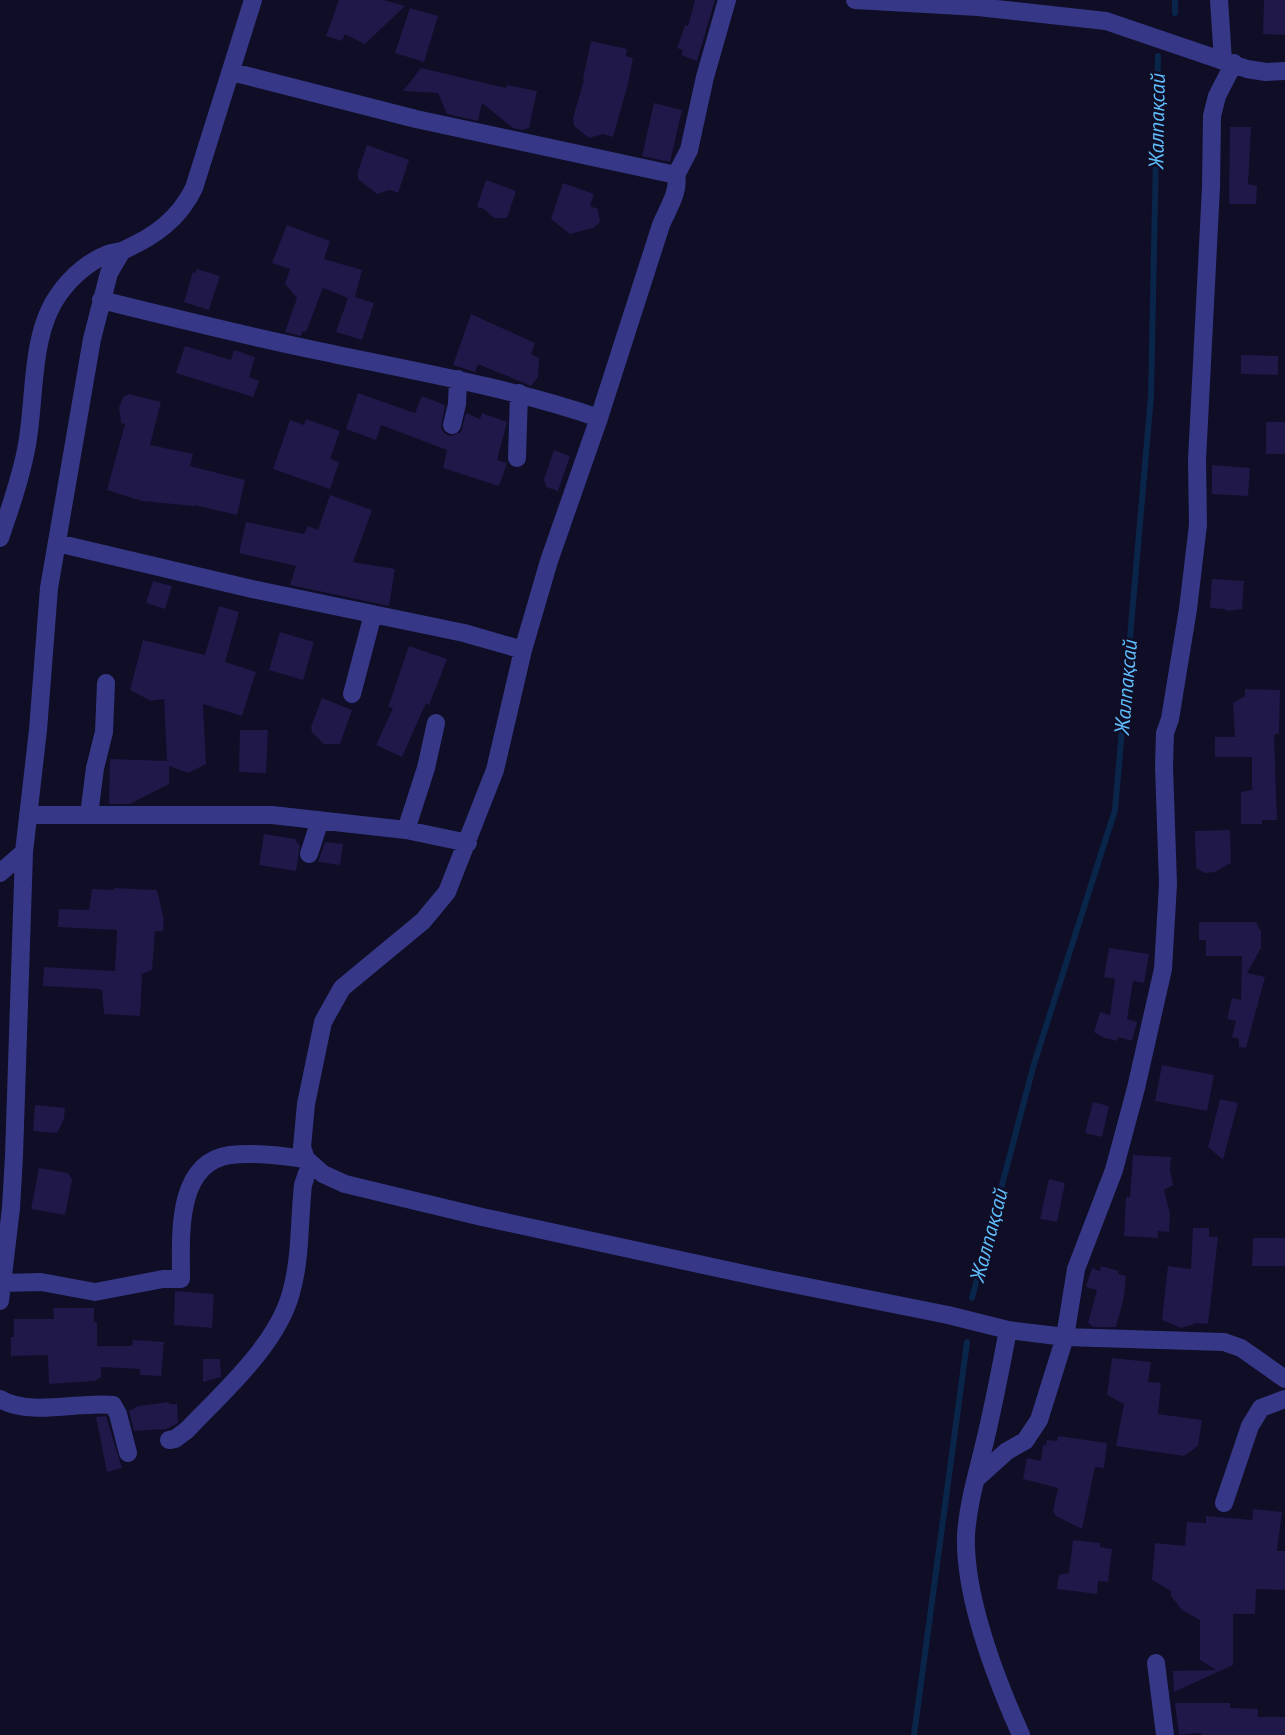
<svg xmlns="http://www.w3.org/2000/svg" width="1285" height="1735" viewBox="0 0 1285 1735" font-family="'PT Sans',sans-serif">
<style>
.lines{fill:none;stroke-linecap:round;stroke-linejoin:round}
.stream{stroke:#092549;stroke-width:6}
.building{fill:#1f1848}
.minor{stroke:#363887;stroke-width:18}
.labels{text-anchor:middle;stroke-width:5;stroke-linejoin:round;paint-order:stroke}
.water-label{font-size:21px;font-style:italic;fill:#60c0ff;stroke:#100d26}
</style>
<rect width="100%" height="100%" fill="#100d26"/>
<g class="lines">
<!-- stream -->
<path class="stream" d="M 1175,0 L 1175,13
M 972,1298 L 1034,1064 L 1115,810 L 1151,396 L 1158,56
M 914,1735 L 967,1342"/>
</g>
<!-- building -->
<path class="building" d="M 339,0 L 384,0 L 405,6 L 365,44 L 345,34 L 342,41 L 326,36 Z
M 695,0 L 715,0 L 697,61 L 681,55 L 683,50 L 677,48 L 685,25 L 688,26 Z
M 1264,0 L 1285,0 L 1285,35 L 1263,34 Z
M 410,8 L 438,16 L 424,62 L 395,53 Z
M 591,41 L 627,49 L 626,56 L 633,58 L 628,84 L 613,137 L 603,134 L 589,138 L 574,126 L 573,118 L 584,80 L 583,78 Z
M 421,68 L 506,88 L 507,85 L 537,91 L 529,128 L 522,130 L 513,128 L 482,103 L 478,121 L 447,114 L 438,93 L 403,91 Z
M 654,103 L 682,110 L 670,162 L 642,156 Z
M 1230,127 L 1251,127 L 1248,184 L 1257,186 L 1256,204 L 1229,204 Z
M 367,145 L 409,160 L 398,193 L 390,190 L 377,194 L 358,179 L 358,171 Z
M 486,180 L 516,191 L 507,218 L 494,218 L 484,209 L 477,207 Z
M 563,183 L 594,194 L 590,206 L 598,209 L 600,222 L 593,228 L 570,234 L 551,219 Z
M 287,225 L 330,241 L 324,259 L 362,270 L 355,297 L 374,303 L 362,340 L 336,332 L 348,298 L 323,288 L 306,332 L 303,331 L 301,336 L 285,332 L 297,298 L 285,284 L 290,269 L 272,263 Z
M 197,269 L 220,276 L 209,310 L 184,302 L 193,272 L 196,273 Z
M 471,314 L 535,343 L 531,354 L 539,358 L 538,377 L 531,386 L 478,364 L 475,372 L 453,365 Z
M 185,346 L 231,360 L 234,350 L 255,357 L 249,377 L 259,381 L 253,397 L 176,373 Z
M 1241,355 L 1278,356 L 1278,375 L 1241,374 Z
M 358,393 L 415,413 L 422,396 L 445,405 L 441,428 L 444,433 L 450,436 L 461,432 L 466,413 L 480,419 L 482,413 L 507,422 L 497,460 L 507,463 L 499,486 L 443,468 L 447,450 L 381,425 L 376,440 L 346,429 Z
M 129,394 L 161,402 L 150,445 L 193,454 L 190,466 L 245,480 L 237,515 L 194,505 L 194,506 L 142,501 L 107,490 L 125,424 L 121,423 L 119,407 L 123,397 Z
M 306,419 L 340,431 L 330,459 L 339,462 L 330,489 L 273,469 L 290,420 L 304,425 Z
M 1266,422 L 1285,422 L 1285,454 L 1266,454 Z
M 554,450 L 570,456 L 558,491 L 546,487 L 544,479 Z
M 1212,465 L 1250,468 L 1248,496 L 1212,494 Z
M 330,495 L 372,510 L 353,562 L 395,569 L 389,606 L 290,585 L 296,566 L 239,553 L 246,522 L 304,534 L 308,526 L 318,530 Z
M 1212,579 L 1244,581 L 1242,609 L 1227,611 L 1224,609 L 1210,608 Z
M 153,581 L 172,586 L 165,609 L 146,603 Z
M 219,606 L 239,612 L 225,662 L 256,672 L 242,716 L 203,704 L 206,764 L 188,773 L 169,766 L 169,784 L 130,804 L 109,804 L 110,759 L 167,761 L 164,699 L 151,701 L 130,690 L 143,640 L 205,655 Z
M 280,632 L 314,642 L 303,680 L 269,670 Z
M 409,646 L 447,659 L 429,705 L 426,703 L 402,757 L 376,745 L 393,708 L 388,707 Z
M 1245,689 L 1280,690 L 1279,733 L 1274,735 L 1277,820 L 1262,820 L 1262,824 L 1241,824 L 1241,792 L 1252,790 L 1252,757 L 1215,757 L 1215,737 L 1235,737 L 1233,703 L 1245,696 Z
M 322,698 L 352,710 L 340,744 L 324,744 L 312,732 L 311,727 Z
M 240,730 L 268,730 L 266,773 L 239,772 Z
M 1230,830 L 1231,863 L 1215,872 L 1205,873 L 1196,868 L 1195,831 Z
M 264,834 L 295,839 L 300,846 L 296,871 L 259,865 Z
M 325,842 L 343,844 L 340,865 L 318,862 Z
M 114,888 L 157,890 L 164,920 L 163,931 L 155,931 L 152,970 L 142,974 L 140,1016 L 104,1014 L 102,990 L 100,989 L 43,986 L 44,967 L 115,971 L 117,930 L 58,927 L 59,909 L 89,910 L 92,889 L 114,890 Z
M 1199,922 L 1256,922 L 1261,932 L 1261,948 L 1247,973 L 1265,977 L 1246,1048 L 1239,1047 L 1239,1039 L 1232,1037 L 1236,1021 L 1227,1019 L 1232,998 L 1241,1000 L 1242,956 L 1206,956 L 1206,940 L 1199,940 Z
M 1109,948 L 1149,954 L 1144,983 L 1133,981 L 1127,1019 L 1137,1022 L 1132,1041 L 1118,1037 L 1117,1041 L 1102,1037 L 1094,1032 L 1100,1012 L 1110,1015 L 1115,979 L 1104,977 Z
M 1162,1065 L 1214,1075 L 1207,1111 L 1155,1101 Z
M 1220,1099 L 1238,1103 L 1223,1160 L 1208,1147 Z
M 1093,1102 L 1109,1106 L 1102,1137 L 1085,1133 Z
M 35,1105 L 65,1108 L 64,1119 L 57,1133 L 33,1131 Z
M 1133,1155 L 1171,1157 L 1170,1170 L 1173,1185 L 1164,1190 L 1170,1214 L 1169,1232 L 1158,1231 L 1158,1238 L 1124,1236 L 1126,1197 L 1130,1197 Z
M 39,1168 L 68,1173 L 72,1180 L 65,1215 L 31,1209 Z
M 1049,1179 L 1065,1183 L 1057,1222 L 1040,1219 Z
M 1193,1228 L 1209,1228 L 1209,1237 L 1218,1237 L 1208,1324 L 1197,1323 L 1181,1328 L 1162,1320 L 1168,1266 L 1191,1269 Z
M 1253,1238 L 1285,1238 L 1285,1266 L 1252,1266 Z
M 1101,1266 L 1119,1271 L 1118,1274 L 1126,1276 L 1124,1297 L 1116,1327 L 1093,1327 L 1088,1323 L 1097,1290 L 1086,1287 L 1092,1268 L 1100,1271 Z
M 175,1291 L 214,1294 L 212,1328 L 174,1325 Z
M 53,1308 L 94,1308 L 94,1322 L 97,1322 L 97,1346 L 132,1346 L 133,1340 L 164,1342 L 161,1376 L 140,1375 L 140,1369 L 101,1367 L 101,1377 L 95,1381 L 49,1384 L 48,1355 L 11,1356 L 11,1337 L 14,1337 L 14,1319 L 54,1319 Z
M 1112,1358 L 1151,1362 L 1148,1382 L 1161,1383 L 1158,1414 L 1202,1420 L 1198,1446 L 1184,1456 L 1116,1446 L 1124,1404 L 1107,1395 Z
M 203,1359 L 220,1359 L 221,1377 L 203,1382 Z
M 169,1402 L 169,1404 L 177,1404 L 178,1423 L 166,1429 L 134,1431 L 129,1411 L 138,1406 Z
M 106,1416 L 122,1468 L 107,1472 L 96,1417 Z
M 1058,1436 L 1107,1443 L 1104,1468 L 1095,1467 L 1082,1529 L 1056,1516 L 1053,1511 L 1058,1488 L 1023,1479 L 1027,1458 L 1041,1461 L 1043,1445 L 1046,1446 L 1047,1440 L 1057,1441 Z
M 1253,1509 L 1282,1512 L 1277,1551 L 1285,1551 L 1285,1590 L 1256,1589 L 1255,1614 L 1233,1614 L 1233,1665 L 1174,1692 L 1173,1671 L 1216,1670 L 1200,1660 L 1200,1620 L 1182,1610 L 1171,1596 L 1171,1591 L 1152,1580 L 1155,1543 L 1185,1546 L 1187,1522 L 1206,1523 L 1206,1516 L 1252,1520 Z
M 1073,1540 L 1100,1543 L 1100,1547 L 1112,1549 L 1108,1582 L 1098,1581 L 1097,1594 L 1057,1589 L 1059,1575 L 1069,1573 Z
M 1175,1703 L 1230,1703 L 1230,1708 L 1258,1709 L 1258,1717 L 1285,1717 L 1285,1735 L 1201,1735 L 1201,1733 L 1179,1735 Z"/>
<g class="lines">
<!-- minor -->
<path class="minor" d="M 727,0 L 705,77 L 689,150 L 676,175 C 680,191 667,210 661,225 L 599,418 L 549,561 L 523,650 L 495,770 L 447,892 L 423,921 L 342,988 L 323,1022 L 306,1104 L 302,1147 L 306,1159 L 323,1174 L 345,1184 L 482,1217 L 768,1279 L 948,1315 L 1008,1330 L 1065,1337 L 1224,1342 L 1241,1348 L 1285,1379
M 855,0 L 978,7 L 1106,21 L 1247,69 L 1266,72 L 1285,71
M 1219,0 L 1223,61
M 232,72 L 416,119 L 676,175
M 101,300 C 174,318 246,336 319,351 C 413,371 508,387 599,418
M 452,425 L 457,404 L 458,379
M 517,458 L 519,393
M 0,538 C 10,509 20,480 26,450 C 36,402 29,335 59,294 C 71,277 89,261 108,254 C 114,252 119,252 124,250 C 155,236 179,219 194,188 L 253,0
M 57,543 L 252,589 L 464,633 L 523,650
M 352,694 L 373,614
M 28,815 L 272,815 L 406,830 L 468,843
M 89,815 L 95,768 L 104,732 L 106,683
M 406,830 L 426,768 L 436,723
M 309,854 L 320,820
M 0,873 L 24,852
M 2,1283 L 41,1282 L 95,1292 L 163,1279 L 181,1279 C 181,1237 175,1163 230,1155 C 255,1152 282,1156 306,1159
M 0,1301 L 11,1208 L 14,1156 L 24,852 L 38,730 L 49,588 L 92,339 L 109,273 L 122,251
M 1008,1330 C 1001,1367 994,1404 985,1441 C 978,1471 968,1503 966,1535 C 964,1596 996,1679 1021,1735
M 0,1399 C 30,1417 79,1401 113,1405 L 118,1414 L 128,1453
M 169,1440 L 175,1439 L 187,1430 C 223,1392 277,1345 291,1293 C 301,1258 299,1221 303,1185 L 307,1173 L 316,1168
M 976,1479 L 1007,1451 L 1025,1441 L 1039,1420 L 1065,1337 L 1076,1269 L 1114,1170 L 1136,1088 L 1163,969 L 1168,884 L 1164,766 L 1165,733 L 1170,719 L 1188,609 L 1198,525 L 1197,460 L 1211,187 L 1212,116 L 1217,96 L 1234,63
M 1224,1503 L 1250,1426 L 1261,1408 L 1285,1399
M 1156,1663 L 1165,1735"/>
</g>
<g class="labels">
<!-- water labels -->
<g class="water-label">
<text transform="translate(1157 121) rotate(-89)" y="7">Жалпақсай</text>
<text transform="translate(1126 687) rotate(-85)" y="7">Жалпақсай</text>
<text transform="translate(989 1235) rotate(-75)" y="7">Жалпақсай</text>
</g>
</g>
</svg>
